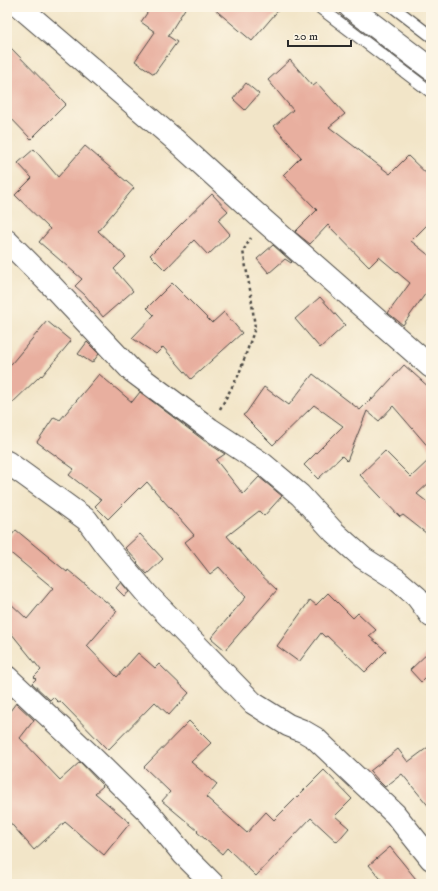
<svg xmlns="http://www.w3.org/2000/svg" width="438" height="891" viewBox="0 0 438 891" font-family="'IM FELL DW Pica',serif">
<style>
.building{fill:#e8af9f}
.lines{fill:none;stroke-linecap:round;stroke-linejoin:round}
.service-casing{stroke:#494743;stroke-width:13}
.minor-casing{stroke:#494743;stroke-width:24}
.primary-casing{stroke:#494743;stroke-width:24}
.path{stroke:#494743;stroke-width:2.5;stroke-dasharray:3 3;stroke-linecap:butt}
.service{stroke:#fff;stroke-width:11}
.minor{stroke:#fff;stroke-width:22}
.primary{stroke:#fff;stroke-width:22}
</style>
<rect width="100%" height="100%" fill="#fcf5e5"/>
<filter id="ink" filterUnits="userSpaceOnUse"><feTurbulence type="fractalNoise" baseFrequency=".025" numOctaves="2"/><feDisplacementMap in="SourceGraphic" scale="8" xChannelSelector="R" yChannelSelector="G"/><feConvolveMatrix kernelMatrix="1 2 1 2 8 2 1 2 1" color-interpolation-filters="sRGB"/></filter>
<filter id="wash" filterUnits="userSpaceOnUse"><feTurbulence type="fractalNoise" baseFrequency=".012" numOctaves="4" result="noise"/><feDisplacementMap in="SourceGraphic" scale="16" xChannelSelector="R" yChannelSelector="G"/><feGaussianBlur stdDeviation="0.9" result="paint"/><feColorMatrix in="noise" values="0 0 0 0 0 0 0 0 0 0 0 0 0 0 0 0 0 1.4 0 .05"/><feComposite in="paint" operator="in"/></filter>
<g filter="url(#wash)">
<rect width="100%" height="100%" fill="#f2e5c8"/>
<g id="blocks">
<!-- building -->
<path class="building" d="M 151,7 L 186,7 L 168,36 L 177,42 L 154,74 L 135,61 L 155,32 L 141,22 Z
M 212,7 L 281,7 L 252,41 Z
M 7,44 L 66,104 L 31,139 L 7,114 Z
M 290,60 L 313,86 L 317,83 L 345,114 L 329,127 L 390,174 L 408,156 L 431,178 L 431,221 L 411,241 L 431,257 L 431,286 L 403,325 L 388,313 L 410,283 L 379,257 L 369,267 L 328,225 L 310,244 L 295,232 L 317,210 L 283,175 L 301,157 L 274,126 L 293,110 L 268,80 Z
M 246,83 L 259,94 L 245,110 L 233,99 Z
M 85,146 L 134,188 L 98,231 L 126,257 L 114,269 L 133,291 L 103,317 L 85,295 L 75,286 L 82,279 L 39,242 L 50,229 L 15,195 L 32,178 L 18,163 L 34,149 L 58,177 Z
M 212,194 L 228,211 L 218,220 L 230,234 L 208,255 L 194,240 L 165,270 L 150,255 L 183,222 Z
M 273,245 L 292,262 L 291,263 L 285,259 L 269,273 L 257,259 Z
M 172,283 L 212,323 L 224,312 L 242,333 L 191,379 L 163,347 L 156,354 L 132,338 L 154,315 L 147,308 Z
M 320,297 L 345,325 L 320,348 L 295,319 Z
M 47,321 L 71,341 L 42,376 L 41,375 L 7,408 L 7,369 Z
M 87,342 L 99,354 L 92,363 L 78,354 Z
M 404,365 L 431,389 L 431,450 L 393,406 L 379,421 L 367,411 L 347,461 L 342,456 L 318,479 L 304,465 L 343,426 L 314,405 L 273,445 L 243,415 L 246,413 L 264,387 L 289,405 L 313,374 L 360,410 L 372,398 L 371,401 Z
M 99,374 L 132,402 L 140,392 L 206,442 L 225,454 L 216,460 L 243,494 L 259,477 L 282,496 L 264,516 L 259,511 L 227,536 L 258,572 L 277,590 L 225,650 L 211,638 L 246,597 L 219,567 L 210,574 L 185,542 L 194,535 L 147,482 L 140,489 L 139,488 L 108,519 L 95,506 L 101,500 L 69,475 L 74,469 L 37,442 L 54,417 L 60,420 Z
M 385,451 L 411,477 L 431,458 L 431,481 L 417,494 L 431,505 L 431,537 L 403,515 L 400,517 L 360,475 Z
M 16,530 L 67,572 L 68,570 L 117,611 L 87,646 L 117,677 L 138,653 L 155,668 L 159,664 L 189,693 L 169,715 L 155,702 L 108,750 L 60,701 L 58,702 L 53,697 L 50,700 L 32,683 L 36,679 L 34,677 L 41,670 L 7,628 L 7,600 L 27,619 L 53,588 L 7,550 L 7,541 Z
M 140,534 L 163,559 L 147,574 L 137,563 L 138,562 L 125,548 Z
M 121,582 L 129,592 L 124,596 L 116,588 Z
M 328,593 L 353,618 L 358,613 L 376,630 L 369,636 L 386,651 L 365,672 L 327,636 L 325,637 L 321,633 L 299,662 L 277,646 L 310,600 L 316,605 Z
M 431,650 L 431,672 L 421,682 L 410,670 Z
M 16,703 L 34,720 L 20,738 L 60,780 L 80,762 L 103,786 L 95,793 L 130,823 L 104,855 L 65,822 L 34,850 L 7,819 L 7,715 Z
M 189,721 L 211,743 L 191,762 L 217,784 L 206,797 L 247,833 L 266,812 L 274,820 L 324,770 L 352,799 L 335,816 L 349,828 L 337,842 L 311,818 L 256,876 L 227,848 L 222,854 L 197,832 L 198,831 L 162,801 L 170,792 L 144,767 Z
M 431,745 L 431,809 L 402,774 L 385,787 L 379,781 L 370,771 L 398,749 L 408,762 Z
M 390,847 L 420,884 L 385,884 L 369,865 Z"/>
</g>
</g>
<g filter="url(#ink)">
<use href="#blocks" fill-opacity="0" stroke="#494743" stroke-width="1"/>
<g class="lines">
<defs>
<path id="service" d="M 319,7 L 431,92
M 393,7 L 431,36"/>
<path id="minor" d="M 20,7 L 174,139 L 262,219 L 431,367
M 7,241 L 51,285 L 132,371 L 210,429 L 263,464 L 300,495 L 334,532 L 363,558 L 396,579 L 417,597 L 431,616
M 7,462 L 87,520 L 106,546 L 146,593 L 253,703 L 288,725 L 303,731 L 315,738 L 395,814 L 431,859
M 7,677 L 89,754 L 150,814 L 184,855 L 213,884"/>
<path id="primary" d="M 350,7 L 431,69"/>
</defs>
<!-- service casing -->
<use href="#service" class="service-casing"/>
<!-- minor casing -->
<use href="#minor" class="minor-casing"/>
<!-- primary casing -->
<use href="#primary" class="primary-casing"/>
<!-- path -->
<path class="path" d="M 220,409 L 239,374 L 255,328 L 251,295 L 243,251 L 251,238"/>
<!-- service -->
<use href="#service" class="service"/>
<!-- minor -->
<use href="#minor" class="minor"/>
<!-- primary -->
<use href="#primary" class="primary"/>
</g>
</g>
<!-- margin -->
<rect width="438" height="891" fill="none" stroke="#fcf5e5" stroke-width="24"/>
<!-- scale -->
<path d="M288 40v6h63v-6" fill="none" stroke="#2b2b2b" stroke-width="2"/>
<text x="294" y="40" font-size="12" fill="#2b2b2b" stroke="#fcf5e5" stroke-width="3" paint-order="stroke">20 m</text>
</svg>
